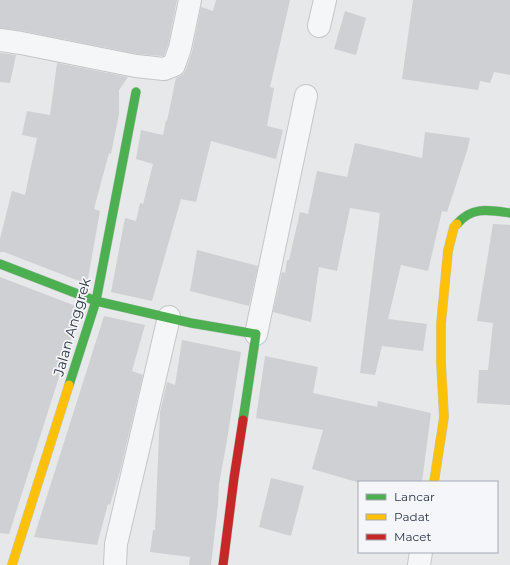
<svg xmlns="http://www.w3.org/2000/svg" width="510" height="565" viewBox="0 0 510 565" font-family="Montserrat,sans-serif">
<style>
.building{fill:#ced0d3}
.lines{fill:none;stroke-linecap:round;stroke-linejoin:round}
.street-casing{stroke:#c4c6c8;stroke-width:24}
.fast-casing{stroke:#c4c6c8;stroke-width:10}
.slow-casing{stroke:#c4c6c8;stroke-width:10}
.jam-casing{stroke:#c4c6c8;stroke-width:10}
.street{stroke:#f5f6f7;stroke-width:22}
.fast{stroke:#4caf50;stroke-width:9}
.slow{stroke:#ffc107;stroke-width:9}
.jam{stroke:#c62828;stroke-width:9}
.labels{text-anchor:middle;stroke-width:3.5;stroke-linejoin:round;paint-order:stroke}
.street-label{font-size:14px;fill:#2b3445;stroke:#f4f6f9}
</style>
<rect width="100%" height="100%" fill="#e6e8ea"/>
<!-- building -->
<path class="building" d="M 0,0 L 177,0 L 168,45 L 164,56 L 162,56 L 138,54 L 23,31 L 0,28 Z
M 216,0 L 290,0 L 270,87 L 274,88 L 267,126 L 283,130 L 276,159 L 211,141 L 196,202 L 181,199 L 152,301 L 111,292 L 125,218 L 136,221 L 140,203 L 143,204 L 153,164 L 136,159 L 141,130 L 163,135 L 166,120 L 167,121 L 176,78 L 183,74 L 186,69 L 192,52 L 201,7 L 213,11 Z
M 413,0 L 510,0 L 510,75 L 494,72 L 490,83 L 480,81 L 478,90 L 402,79 Z
M 345,11 L 366,18 L 356,55 L 334,49 Z
M 0,53 L 16,55 L 10,83 L 0,82 Z
M 57,63 L 128,77 L 119,90 L 119,114 L 111,154 L 109,153 L 94,209 L 100,211 L 87,284 L 4,252 L 0,252 L 0,239 L 12,191 L 25,195 L 37,138 L 22,135 L 27,111 L 50,115 Z
M 425,132 L 470,138 L 467,151 L 447,212 L 442,211 L 428,271 L 401,265 L 388,319 L 427,324 L 423,351 L 382,346 L 375,375 L 360,373 L 380,213 L 350,208 L 337,271 L 319,267 L 311,322 L 273,312 L 282,272 L 285,273 L 287,260 L 289,260 L 300,212 L 308,214 L 317,171 L 347,177 L 355,143 L 422,158 Z
M 493,224 L 510,225 L 510,405 L 477,403 L 479,370 L 488,370 L 493,323 L 477,321 Z
M 197,250 L 258,266 L 249,306 L 190,291 Z
M 0,277 L 81,308 L 9,534 L 0,533 Z
M 104,316 L 145,325 L 132,371 L 143,375 L 120,471 L 110,505 L 108,504 L 97,545 L 34,537 Z
M 182,340 L 241,352 L 226,446 L 219,484 L 218,505 L 211,565 L 189,565 L 190,557 L 150,552 L 153,530 L 155,530 L 160,412 L 167,382 L 175,385 Z
M 265,356 L 318,367 L 313,393 L 377,407 L 378,401 L 431,413 L 422,482 L 357,482 L 312,469 L 323,430 L 256,418 Z
M 271,478 L 304,486 L 291,536 L 259,527 Z"/>
<g class="lines">
<defs>
<path id="street" d="M 319,26 L 325,0
M 0,40 L 21,43 L 136,66 L 164,69 L 174,65 L 180,48 L 190,0
M 256,334 L 306,96
M 115,565 L 116,544 L 169,317
M 419,565 L 421,552"/>
<path id="fast" d="M 457,224 C 472,206 489,210 510,213
M 0,264 L 96,301 L 191,323 L 256,334 L 243,420
M 69,385 L 96,301 L 136,92"/>
<path id="slow" d="M 434,482 L 444,417 L 441,362 L 441,324 L 448,251 L 454,227 L 457,224
M 12,565 L 69,385"/>
<path id="jam" d="M 223,565 L 234,478 L 243,420"/>
</defs>
<!-- street casing -->
<use href="#street" class="street-casing"/>
<!-- fast casing -->
<use href="#fast" class="fast-casing"/>
<!-- slow casing -->
<use href="#slow" class="slow-casing"/>
<!-- jam casing -->
<use href="#jam" class="jam-casing"/>
<!-- street -->
<use href="#street" class="street"/>
<!-- fast -->
<use href="#fast" class="fast"/>
<!-- slow -->
<use href="#slow" class="slow"/>
<!-- jam -->
<use href="#jam" class="jam"/>
</g>
<g class="labels">
<!-- street labels -->
<g class="street-label">
<text transform="translate(72 327) rotate(-74)" y="5">Jalan Anggrek</text>
</g>
</g>
<!-- legend -->
<rect x="358" y="481" width="140" height="72" fill="#f4f6f9" stroke="#a4a8b1"/>
<rect x="366" y="494" width="20" height="6" fill="#4caf50" stroke="#a4a8b1"/>
<text x="394" y="501" font-size="12" fill="#2b3445">Lancar</text>
<rect x="366" y="514" width="20" height="6" fill="#ffc107" stroke="#a4a8b1"/>
<text x="394" y="521" font-size="12" fill="#2b3445">Padat</text>
<rect x="366" y="534" width="20" height="6" fill="#c62828" stroke="#a4a8b1"/>
<text x="394" y="541" font-size="12" fill="#2b3445">Macet</text>
</svg>
